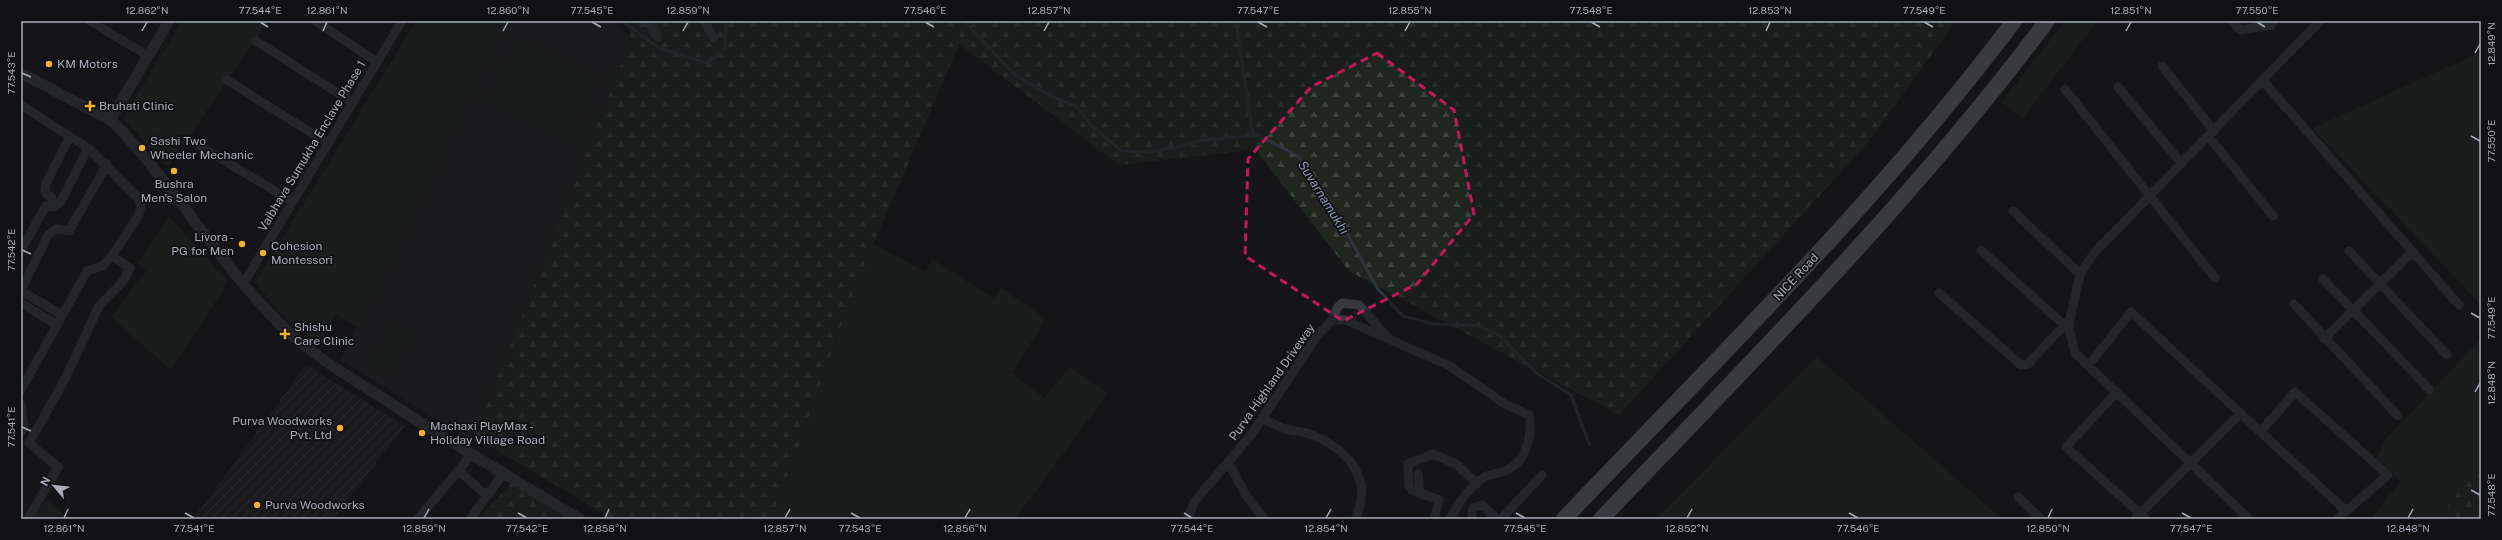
<svg xmlns="http://www.w3.org/2000/svg" width="2502" height="540" viewBox="0 0 2502 540" font-family="'Public Sans',sans-serif">
<style>
.built{fill:#222225}
.industrial{fill:url(#industrial-furrows)}
.green{fill:#1e261f}
.forest{fill:url(#forest-firs)}
.lines{fill:none;stroke-linecap:round;stroke-linejoin:round}
.stream{stroke:#2c353c;stroke-width:3}
.minor{stroke:#37383d;stroke-width:9}
.tertiary{stroke:#37383d;stroke-width:11}
.motorway{stroke:#63666e;stroke-width:16}
.marked{fill:none;stroke:#c2185b;stroke-width:3;stroke-dasharray:8 5;stroke-linejoin:round}
.ticks{fill:none;stroke:#a8adb8;stroke-width:1.5}
.poi-dot{fill:#f2b134;stroke:#111113;stroke-width:1.5}
.labels{text-anchor:middle;stroke-width:3.5;stroke-linejoin:round;paint-order:stroke}
.poi-label{font-size:12px;fill:#a8adb8;stroke:#111113;text-anchor:start}
.street-label{font-size:12px;fill:#a8adb8;stroke:#111113}
.water-label{font-size:13px;font-style:italic;fill:#7f9bb3;stroke:#111113}
.neatline{fill:none;stroke:#a8adb8;stroke-width:1.5}
.ticks-label{font-size:10px;text-anchor:middle;fill:#a8adb8}
</style>
<defs>
<pattern id="industrial-furrows" width="10" height="10" patternUnits="userSpaceOnUse"><rect width="10" height="10" fill="#222225"/><path d="M-1 1l2-2M0 10L10 0M9 11l2-2" fill="none" stroke="#3f3f43"/></pattern>
<pattern id="forest-firs" width="22" height="20" patternUnits="userSpaceOnUse"><rect width="22" height="20" fill="#1e261f"/><path d="M5 1l3.5 6h-7zM16 11l3.5 6h-7z" fill="#3c433d"/></pattern>
</defs>
<rect width="100%" height="100%" fill="#161618"/>
<!-- built -->
<path class="built" d="M 508,21 L 614,21 L 629,36 L 630,42 L 474,437 L 469,439 L 341,360 Z"/>
<!-- industrial -->
<path class="industrial" d="M 306,365 L 405,426 L 333,519 L 193,519 Z"/>
<!-- green -->
<path class="green" d="M 182,21 L 268,21 L 168,167 L 123,118 Z
M 416,21 L 508,21 L 358,328 L 336,314 L 319,345 L 288,320 L 255,283 Z
M 2065,21 L 2097,21 L 2023,118 L 2002,102 Z
M 519,38 L 601,79 L 596,91 L 592,89 L 580,120 L 591,125 L 582,150 L 487,102 Z
M 2481,52 L 2481,305 L 2313,128 Z
M 169,216 L 228,282 L 171,370 L 111,317 L 146,270 L 137,265 Z
M 873,244 L 926,272 L 932,259 L 994,299 L 1001,288 L 1046,319 L 1011,373 L 1044,398 L 1070,367 L 1108,393 L 1015,519 L 772,519 L 857,283 Z
M 395,321 L 414,333 L 388,375 L 368,363 Z
M 2481,339 L 2481,453 L 2440,519 L 2371,519 L 2401,481 L 2377,458 L 2384,441 Z
M 1817,357 L 2002,519 L 1656,519 Z
M 46,499 L 69,519 L 33,519 Z"/>
<!-- forest -->
<path class="forest" d="M 629,21 L 1956,21 L 1865,146 L 1619,415 L 1349,271 L 1256,150 L 1119,165 L 959,44 L 857,283 L 772,519 L 608,519 L 601,512 L 474,437 L 630,42 Z
M 2481,453 L 2481,519 L 2440,519 Z
M 512,483 L 581,519 L 478,519 Z"/>
<g class="lines">
<!-- stream -->
<path class="stream" d="M 622,21 L 659,48 L 707,63 L 725,48 L 726,21
M 964,21 L 1015,75 L 1047,94 L 1077,107 L 1090,124 L 1121,151 L 1153,152 L 1206,140 L 1258,135 L 1298,156 L 1328,198 L 1377,288 L 1403,316 L 1434,324 L 1480,326 L 1500,336 L 1536,373 L 1571,395 L 1589,444
M 1236,21 L 1253,136"/>
<!-- minor -->
<path class="minor" d="M 90,21 L 148,56
M 315,21 L 377,62
M 648,21 L 658,37
M 704,21 L 714,38
M 2233,21 L 2240,30 L 2271,25 L 2274,21
M 256,41 L 352,102
M 2162,66 L 2214,131
M 227,80 L 327,143
M 2263,81 L 2459,305
M 2118,87 L 2182,164
M 2065,89 L 2215,278
M 21,105 L 88,148 L 138,198 L 141,206 L 139,214 L 112,256 L 102,266 L 87,271 L 21,390
M 2209,137 L 2273,216
M 197,144 L 291,201
M 54,207 L 52,198 L 45,192 L 46,183 L 70,136
M 2013,211 L 2080,274
M 21,250 L 46,206 L 54,207 L 60,203 L 88,148
M 1981,250 L 2064,325
M 2349,251 L 2447,355
M 2323,279 L 2430,390
M 243,284 L 402,21
M 21,290 L 48,235 L 56,229 L 69,231 L 107,164
M 21,291 L 62,315
M 1939,293 L 2021,365 L 2028,364 L 2070,319
M 21,303 L 57,325
M 2294,304 L 2398,416
M 1332,320 L 1338,307 L 1342,303 L 1359,305 L 1389,339
M 2324,339 L 2412,252
M 2088,366 L 2131,312 L 2346,511
M 2117,392 L 2066,447 L 2146,519
M 21,404 L 24,427 L 21,432
M 1263,418 C 1270,422 1277,426 1285,429 C 1295,431 1306,432 1315,436 C 1350,452 1374,481 1355,519
M 2261,431 L 2295,392 L 2388,475 L 2337,519
M 1228,462 L 1247,497 L 1264,519
M 459,471 L 487,496
M 1418,474 L 1420,494
M 2018,497 L 2041,519
M 1473,508 L 1482,505 L 1497,519
M 28,519 L 58,467 L 29,443 L 64,381 L 99,306 L 124,280 L 130,268 L 112,256
M 418,519 L 472,454
M 470,519 L 503,474
M 1188,519 L 1194,502 L 1251,435 L 1316,337 L 1332,320 L 1345,320 L 1450,366 L 1503,403 L 1529,415 C 1533,434 1527,459 1509,469 C 1501,474 1490,473 1483,478 C 1468,488 1459,504 1450,519
M 1434,519 L 1439,500 L 1412,490 L 1409,487 L 1408,464 L 1433,454 L 1456,464 L 1477,484
M 1471,519 L 1473,508
M 1501,519 L 1542,475
M 2135,519 L 2241,413
M 2249,519 L 2075,353 L 2069,329 L 2070,319 L 2080,274 L 2094,253 L 2320,21"/>
<!-- tertiary -->
<path class="tertiary" d="M 21,73 L 110,120 L 120,129 C 177,190 220,264 279,323 C 310,354 348,376 384,399 C 448,441 514,480 580,519
M 110,120 L 169,21"/>
<!-- motorway -->
<path class="motorway" d="M 1564,519 C 1718,357 1879,201 2014,21
M 1601,519 C 1755,358 1913,200 2047,21"/>
</g>
<!-- marked area -->
<path d="M0 0H2502V540H0ZM 1377,53 L 1454,110 L 1474,214 L 1417,284 L 1343,321 L 1245,256 L 1248,159 L 1311,87 Z" fill="#161618" fill-opacity=".55" fill-rule="evenodd"/>
<path class="marked" d="M 1377,53 L 1454,110 L 1474,214 L 1417,284 L 1343,321 L 1245,256 L 1248,159 L 1311,87 Z"/>
<!-- ticks -->
<path class="ticks" d="M 260,22 L 268,27M 592,22 L 601,27M 925,22 L 934,27M 1258,22 L 1267,27M 1591,22 L 1600,27M 1924,22 L 1933,27M 2257,22 L 2265,27M 142,31 L 147,22M 323,31 L 327,22M 503,31 L 508,22M 683,31 L 688,22M 1044,31 L 1049,22M 1405,31 L 1410,22M 1766,31 L 1770,22M 2126,31 L 2131,22M 2475,53 L 2480,44M 22,73 L 31,77M 2471,136 L 2480,141M 22,250 L 31,254M 2471,313 L 2480,318M 2475,392 L 2480,383M 22,427 L 31,431M 2471,490 L 2480,495M 185,513 L 194,518M 518,513 L 527,518M 851,513 L 860,518M 1184,513 L 1192,518M 1516,513 L 1525,518M 1849,513 L 1858,518M 2182,513 L 2191,518M 64,518 L 68,509M 424,518 L 429,509M 605,518 L 609,509M 785,518 L 790,509M 965,518 L 970,509M 1326,518 L 1331,509M 1687,518 L 1692,509M 2048,518 L 2052,509M 2408,518 L 2413,509"/>
<!-- markers -->
<g class="poi-dot">
<circle cx="49" cy="64" r="4"/>
<path d="M88 100h4v4h4v4h-4v4h-4v-4h-4v-4h4z"/>
<circle cx="142" cy="148" r="4"/>
<circle cx="174" cy="171" r="4"/>
<circle cx="242" cy="244" r="4"/>
<circle cx="263" cy="253" r="4"/>
<path d="M283 328h4v4h4v4h-4v4h-4v-4h-4v-4h4z"/>
<circle cx="340" cy="428" r="4"/>
<circle cx="422" cy="433" r="4"/>
<circle cx="257" cy="505" r="4"/>
</g>
<g class="labels">
<!-- poi labels -->
<g class="poi-label">
<text x="57" y="68">KM Motors</text>
<text x="99" y="110">Bruhati Clinic</text>
<text x="150" y="145">Sashi Two<tspan x="150" dy="14">Wheeler Mechanic</tspan></text>
<text x="174" y="188" text-anchor="middle">Bushra<tspan x="174" dy="14">Men's Salon</tspan></text>
<text x="234" y="241" text-anchor="end">Livora -<tspan x="234" dy="14">PG for Men</tspan></text>
<text x="271" y="250">Cohesion<tspan x="271" dy="14">Montessori</tspan></text>
<text x="294" y="331">Shishu<tspan x="294" dy="14">Care Clinic</tspan></text>
<text x="332" y="425" text-anchor="end">Purva Woodworks<tspan x="332" dy="14">Pvt. Ltd</tspan></text>
<text x="430" y="430">Machaxi PlayMax -<tspan x="430" dy="14">Holiday Village Road</tspan></text>
<text x="265" y="509">Purva Woodworks</text>
</g>
<!-- street labels -->
<g class="street-label">
<text transform="translate(312 146) rotate(-59)" y="4">Vaibhava Sumukha Enclave Phase 1</text>
<text transform="translate(1796 277) rotate(-47)" y="4">NICE Road</text>
<text transform="translate(1272 382) rotate(-55)" y="4">Purva Highland Driveway</text>
</g>
<!-- water labels -->
<g class="water-label">
<text transform="translate(1324 197) rotate(58)" y="5">Suvarnamukhi</text>
</g>
</g>
<!-- border -->
<rect width="2502" height="540" fill="none" stroke="#111113" stroke-width="44"/>
<!-- north arrow -->
<g transform="translate(54 486) rotate(298)" stroke="#111113" stroke-width="3" paint-order="stroke">
<path d="M0-3L7 15L0 10L-7 15Z" fill="#a8adb8"/>
<text y="-6" font-size="11" font-weight="bold" text-anchor="middle" fill="#a8adb8">N</text>
</g>
<rect x="22" y="22" width="2458" height="496" class="neatline"/>
<g class="ticks-label">
<text x="147" y="14">12.862°N</text>
<text x="260" y="14">77.544°E</text>
<text x="327" y="14">12.861°N</text>
<text x="508" y="14">12.860°N</text>
<text x="592" y="14">77.545°E</text>
<text x="688" y="14">12.859°N</text>
<text x="925" y="14">77.546°E</text>
<text x="1049" y="14">12.857°N</text>
<text x="1258" y="14">77.547°E</text>
<text x="1410" y="14">12.855°N</text>
<text x="1591" y="14">77.548°E</text>
<text x="1770" y="14">12.853°N</text>
<text x="1924" y="14">77.549°E</text>
<text x="2131" y="14">12.851°N</text>
<text x="2257" y="14">77.550°E</text>
<text transform="translate(2491 44) rotate(-90)" y="4">12.849°N</text>
<text transform="translate(11 73) rotate(-90)" y="4">77.543°E</text>
<text transform="translate(2491 141) rotate(-90)" y="4">77.550°E</text>
<text transform="translate(11 250) rotate(-90)" y="4">77.542°E</text>
<text transform="translate(2491 318) rotate(-90)" y="4">77.549°E</text>
<text transform="translate(2491 383) rotate(-90)" y="4">12.848°N</text>
<text transform="translate(11 427) rotate(-90)" y="4">77.541°E</text>
<text transform="translate(2491 495) rotate(-90)" y="4">77.548°E</text>
<text x="64" y="532">12.861°N</text>
<text x="194" y="532">77.541°E</text>
<text x="424" y="532">12.859°N</text>
<text x="527" y="532">77.542°E</text>
<text x="605" y="532">12.858°N</text>
<text x="785" y="532">12.857°N</text>
<text x="860" y="532">77.543°E</text>
<text x="965" y="532">12.856°N</text>
<text x="1192" y="532">77.544°E</text>
<text x="1326" y="532">12.854°N</text>
<text x="1525" y="532">77.545°E</text>
<text x="1687" y="532">12.852°N</text>
<text x="1858" y="532">77.546°E</text>
<text x="2048" y="532">12.850°N</text>
<text x="2191" y="532">77.547°E</text>
<text x="2408" y="532">12.848°N</text>
</g>
</svg>
